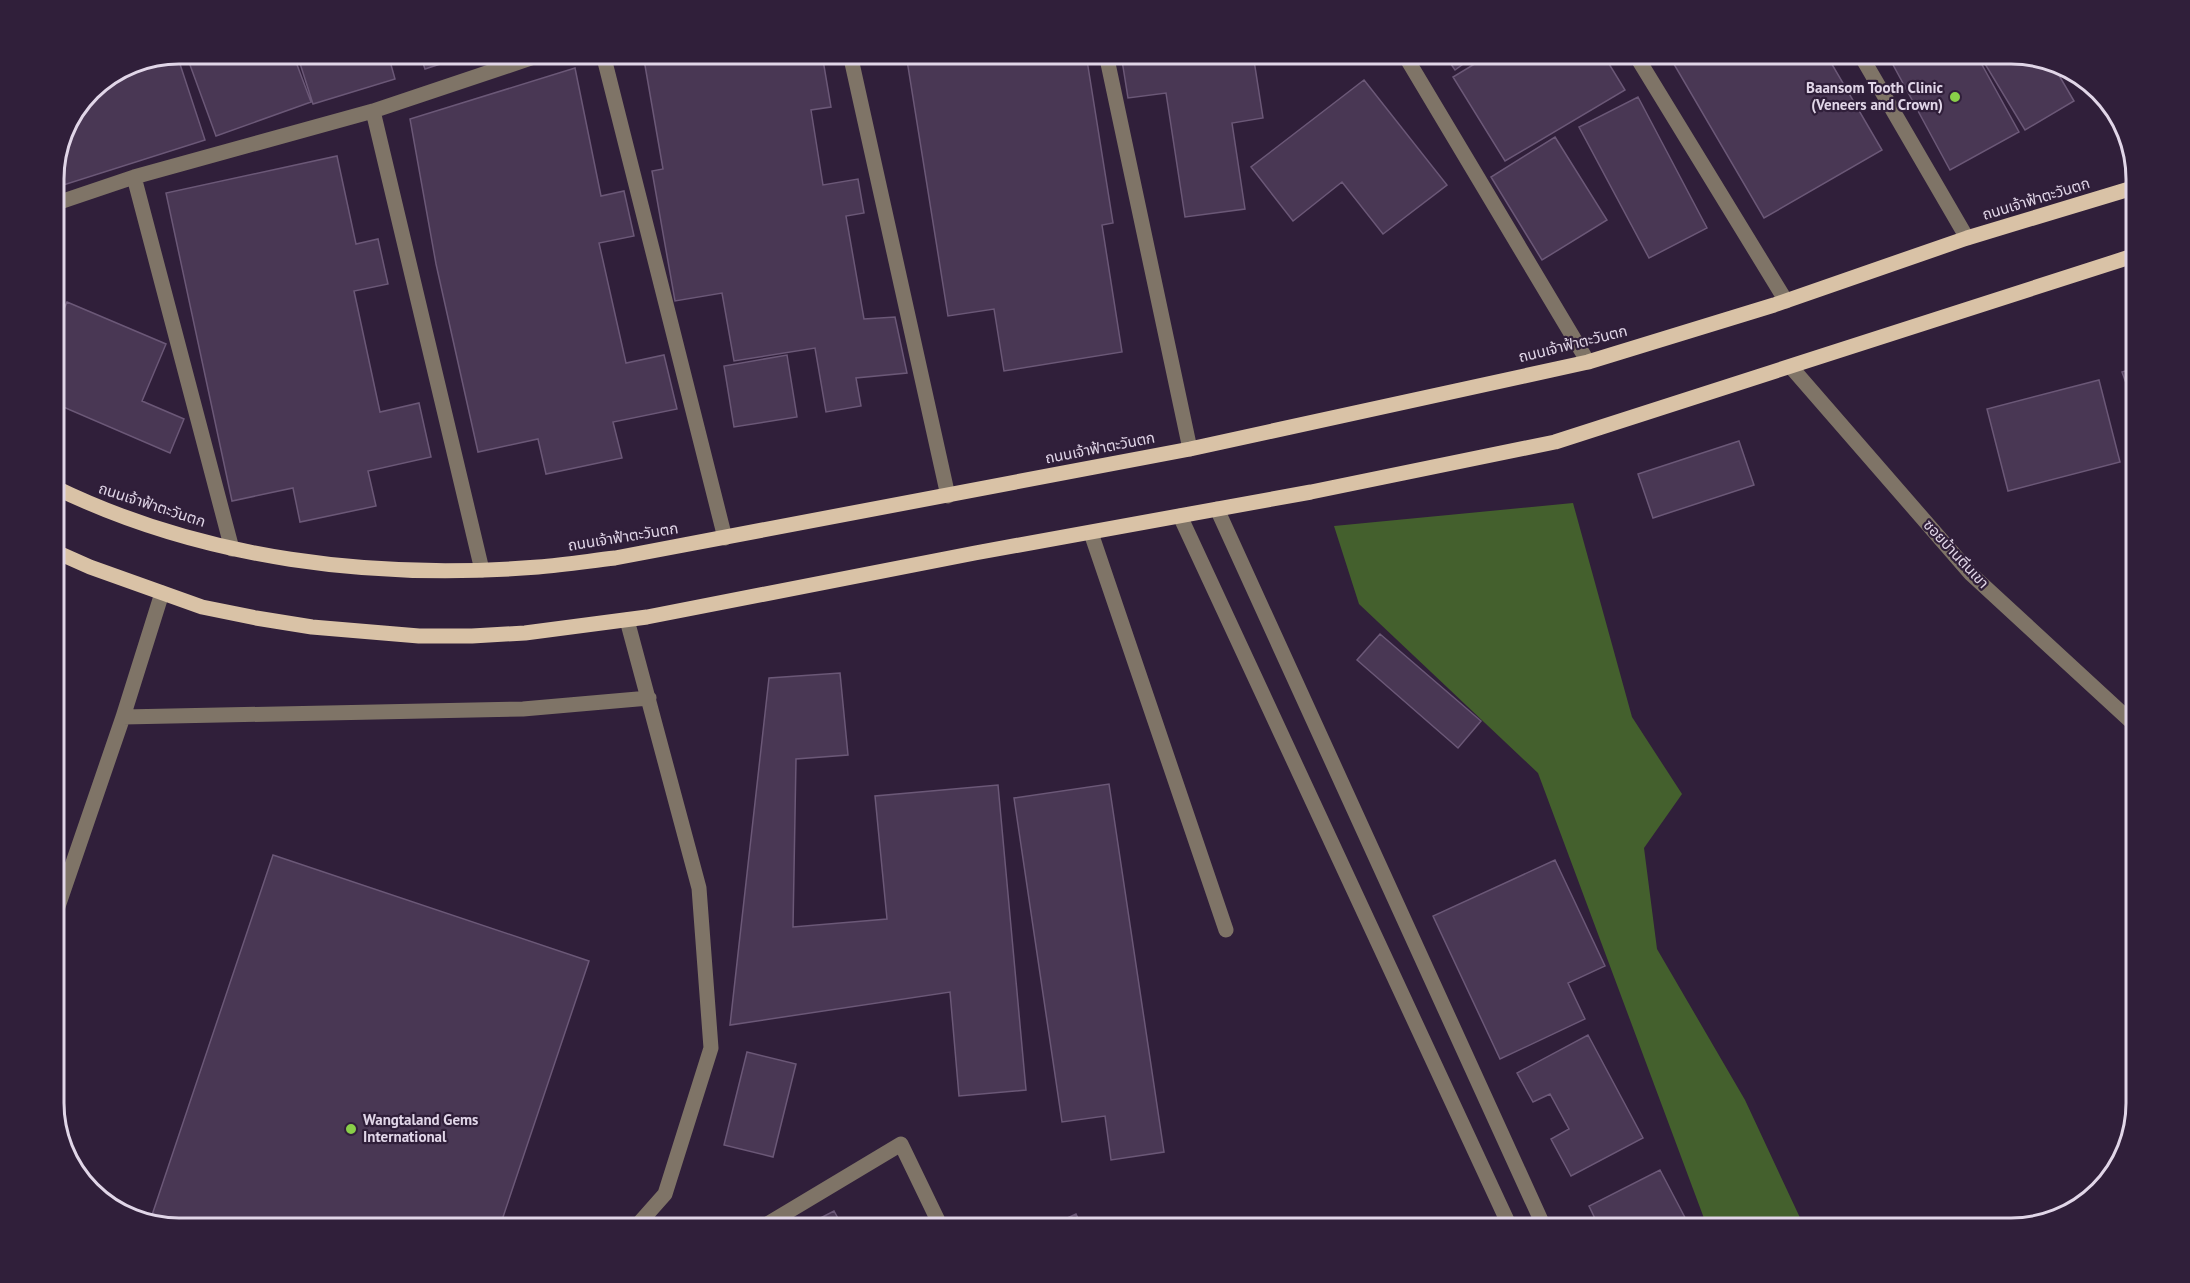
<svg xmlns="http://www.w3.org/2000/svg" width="2190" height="1283" viewBox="0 0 2190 1283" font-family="'PT Sans','Noto Sans Thai',sans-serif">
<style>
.forest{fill:#44602d}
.building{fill:#493754;stroke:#6b5877;stroke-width:1.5}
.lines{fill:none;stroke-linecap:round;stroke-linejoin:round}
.minor{stroke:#7f7467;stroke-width:15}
.major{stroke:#d9c2a6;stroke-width:15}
.poi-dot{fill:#89cf49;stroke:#301f3a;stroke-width:2}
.labels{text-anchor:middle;stroke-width:4.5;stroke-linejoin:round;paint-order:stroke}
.poi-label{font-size:15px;font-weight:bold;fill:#e1d6e8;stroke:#301f3a;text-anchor:end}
.street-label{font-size:15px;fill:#e1d6e8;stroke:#301f3a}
.rim{fill:none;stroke:#e1d6e8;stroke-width:3}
</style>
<rect width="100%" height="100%" fill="#301f3a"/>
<!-- forest -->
<path class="forest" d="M 1573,503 L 1632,717 L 1682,794 L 1644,848 L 1657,949 L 1745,1100 L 1802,1222 L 1892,1222 L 1960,1229 L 1708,1229 L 1538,773 L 1359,604 L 1334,526 Z"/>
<!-- building -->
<path class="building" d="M 186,54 L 293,54 L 311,102 L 216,136 Z
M 297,54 L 388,54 L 395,79 L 313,104 Z
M 420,54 L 471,54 L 425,69 Z
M 643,54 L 822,54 L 831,107 L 811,110 L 823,185 L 858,179 L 864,213 L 846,216 L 864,319 L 895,317 L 907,373 L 856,378 L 861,406 L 826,412 L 815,348 L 734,361 L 722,293 L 675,301 L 652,171 L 663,169 Z
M 906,54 L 1086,54 L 1113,223 L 1102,225 L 1122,352 L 1004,371 L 994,309 L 948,316 Z
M 1121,54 L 1253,54 L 1263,118 L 1232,123 L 1245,209 L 1185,217 L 1166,93 L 1128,98 Z
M 1444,54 L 1477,54 L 1455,70 Z
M 1491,54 L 1603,54 L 1625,90 L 1505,161 L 1453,77 Z
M 1668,54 L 1826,54 L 1882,150 L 1764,218 Z
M 1904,54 L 1976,54 L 2019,132 L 1950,170 L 1891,61 Z
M 1979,54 L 2010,54 L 2053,65 L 2074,101 L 2025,130 Z
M 177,55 L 205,140 L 54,188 L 54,172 L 64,131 L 91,91 L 132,63 Z
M 575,68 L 601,196 L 624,191 L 634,236 L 599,243 L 626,363 L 664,355 L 677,409 L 613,422 L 622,458 L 546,474 L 538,439 L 478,452 L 436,264 L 410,119 Z
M 1364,80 L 1447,185 L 1383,234 L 1342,182 L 1293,221 L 1251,167 Z
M 1638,97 L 1707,228 L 1649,258 L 1579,127 Z
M 1555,137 L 1607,220 L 1542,260 L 1491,177 Z
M 337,156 L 356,244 L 378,239 L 388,284 L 354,291 L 380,412 L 419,403 L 431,457 L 368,471 L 376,506 L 300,522 L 293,488 L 232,501 L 166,193 Z
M 54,287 L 64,291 L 54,315 Z
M 67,302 L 166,344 L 142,401 L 184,419 L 170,453 L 54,403 L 54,332 Z
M 787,355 L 797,417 L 734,427 L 724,366 Z
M 2136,368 L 2136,410 L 2122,372 Z
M 2099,380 L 2120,462 L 2008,491 L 1987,409 Z
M 1739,441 L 1754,485 L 1653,518 L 1638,474 Z
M 1380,634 L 1481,721 L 1458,748 L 1357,660 Z
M 840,673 L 848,755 L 796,759 L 793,927 L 887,919 L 875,796 L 998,785 L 1026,1090 L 959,1096 L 950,992 L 730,1025 L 769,678 Z
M 1109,784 L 1164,1152 L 1111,1160 L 1105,1116 L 1062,1122 L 1014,798 Z
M 273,855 L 589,961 L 499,1229 L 180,1229 L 150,1221 Z
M 1555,860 L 1605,966 L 1568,983 L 1585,1019 L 1500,1059 L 1433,916 Z
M 1588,1035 L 1643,1138 L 1571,1176 L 1551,1139 L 1569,1129 L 1550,1094 L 1533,1102 L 1517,1073 Z
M 747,1052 L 796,1064 L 773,1157 L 724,1145 Z
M 1660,1170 L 1691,1229 L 1600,1229 L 1589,1206 Z
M 834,1211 L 844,1229 L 799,1229 Z
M 1076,1214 L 1083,1229 L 1043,1229 Z"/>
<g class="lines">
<!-- minor -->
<path class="minor" d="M 603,54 L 725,538
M 850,54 L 948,496
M 1106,54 L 1190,449
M 1404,54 L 1588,362
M 1635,54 L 1786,301
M 1860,54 L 1967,238
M 373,111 L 482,570
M 134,177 L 232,549
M 54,204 L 134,177 L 373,111 L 543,54
M 1791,367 L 1971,574 L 2136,726
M 1217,509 L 1545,1229
M 1180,516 L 1511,1229
M 1091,533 L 1226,930
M 627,620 L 699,888 L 711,1048 L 665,1194 L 634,1229
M 123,717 L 523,709 L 649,698
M 54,918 L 123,717 L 162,593
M 759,1229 L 901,1144 L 942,1229"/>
<!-- major -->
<path class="major" d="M 54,487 C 204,560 373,580 538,567 C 564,565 589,561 615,558 L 1190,449 L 1588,362 L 1774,305 L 1967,238 L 2136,187
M 54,551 L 90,567 L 202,607 L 256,618 L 312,627 L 419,636 L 472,636 L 525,633 L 647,617 L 975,553 L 1311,492 L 1555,442 L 2136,255"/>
</g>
<!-- markers -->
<g class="poi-dot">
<circle cx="1955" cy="97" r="6"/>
<circle cx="351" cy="1129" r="6"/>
</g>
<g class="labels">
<!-- poi labels -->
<g class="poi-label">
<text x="1943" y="93">Baansom Tooth Clinic<tspan x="1943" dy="17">(Veneers and Crown)</tspan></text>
<text x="363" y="1125" text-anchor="start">Wangtaland Gems<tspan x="363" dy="17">International</tspan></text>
</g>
<!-- street labels -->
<g class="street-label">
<text transform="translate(2036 199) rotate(-17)" y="5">ถนนเจ้าฟ้าตะวันตก</text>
<text transform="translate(1573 344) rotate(-14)" y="5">ถนนเจ้าฟ้าตะวันตก</text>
<text transform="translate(1100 448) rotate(-11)" y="5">ถนนเจ้าฟ้าตะวันตก</text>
<text transform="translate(152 505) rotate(18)" y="5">ถนนเจ้าฟ้าตะวันตก</text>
<text transform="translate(623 537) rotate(-9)" y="5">ถนนเจ้าฟ้าตะวันตก</text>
<text transform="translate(1956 554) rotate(47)" y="5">ซอยบ้านตีนเขา</text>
</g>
</g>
<!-- crop -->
<path d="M0 0H2190V1283H0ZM179 64H2011A115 115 0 0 1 2126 179V1103A115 115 0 0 1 2011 1218H179A115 115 0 0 1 64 1103V179A115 115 0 0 1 179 64Z" fill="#301f3a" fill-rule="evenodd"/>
<path class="rim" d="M179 64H2011A115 115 0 0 1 2126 179V1103A115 115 0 0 1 2011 1218H179A115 115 0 0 1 64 1103V179A115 115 0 0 1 179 64Z"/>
</svg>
